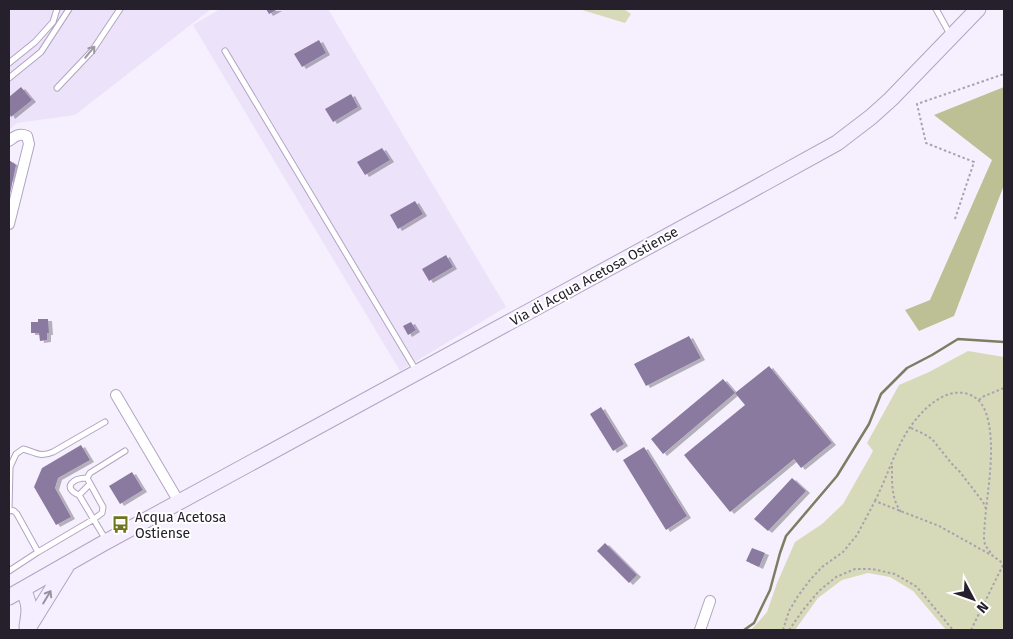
<svg xmlns="http://www.w3.org/2000/svg" width="1013" height="639" viewBox="0 0 1013 639" font-family="'Fira Sans',sans-serif">
<style>
.built{fill:#ece2fa}
.green{fill:#d7dab8}
.forest{fill:#bcc094}
.lines{fill:none;stroke-linecap:round;stroke-linejoin:round}
.stream{stroke:#7c7d63;stroke-width:2.5}
.building{fill:#8b7aa0;filter:url(#shadow)}
.lane-casing{stroke:#b2a4c4;stroke-width:7}
.street-casing{stroke:#b2a4c4;stroke-width:12}
.secondary-casing{stroke:#b2a4c4;stroke-width:17}
.path{stroke:#a8a2b0;stroke-width:2;stroke-dasharray:2.5 2.5;stroke-linecap:butt}
.lane{stroke:#fff;stroke-width:5}
.street{stroke:#fff;stroke-width:10}
.secondary{stroke:#f5eefe;stroke-width:15}
.oneway{stroke:#9d9ba0}
.oneway2{stroke:#9791a0}
.labels{text-anchor:middle;stroke-width:4;stroke-linejoin:round;paint-order:stroke}
.street-label{font-size:14px;fill:#25202c;stroke:#fff}
.poi-label{font-size:14px;fill:#25202c;stroke:#fff;text-anchor:start}
</style>
<defs>
<filter id="shadow"><feDropShadow dx="4" dy="2" stdDeviation="0" flood-color="#0004"/></filter>
</defs>
<rect width="100%" height="100%" fill="#f6f0fe"/>
<!-- built -->
<path class="built" d="M 9,9 L 211,9 L 75,115 L 17,123 L 9,130 Z
M 220,9 L 328,9 L 506,307 L 400,371 L 193,25 Z"/>
<!-- green -->
<path class="green" d="M 579,9 L 624,9 L 631,14 L 625,23 Z
M 968,351 L 1004,357 L 1004,630 L 946,630 L 913,591 L 890,577 L 868,573 L 842,580 L 818,598 L 795,630 L 751,630 L 767,612 L 777,583 L 795,542 L 822,524 L 843,504 L 873,451 L 867,443 L 899,385 L 929,372 Z"/>
<!-- forest -->
<path class="forest" d="M 1004,87 L 1004,185 L 954,316 L 919,331 L 905,310 L 930,300 L 992,160 L 934,115 Z"/>
<g class="lines">
<!-- stream -->
<path class="stream" d="M 744,630 L 754,623 L 770,590 L 780,553 L 786,536 L 837,476 L 869,424 L 881,394 L 907,368 L 932,355 L 958,339 L 1004,342"/>
</g>
<!-- building -->
<path class="building" d="M 266,9 L 278,9 L 269,14 Z
M 319,40 L 326,53 L 302,67 L 294,54 Z
M 21,87 L 32,100 L 11,117 L 9,113 L 9,97 Z
M 351,94 L 358,107 L 333,122 L 325,109 Z
M 382,148 L 390,160 L 365,175 L 357,162 Z
M 9,160 L 16,165 L 10,194 L 9,194 Z
M 415,201 L 423,214 L 398,229 L 390,215 Z
M 446,255 L 453,267 L 429,281 L 422,269 Z
M 38,319 L 48,319 L 49,333 L 47,333 L 47,340 L 40,341 L 39,333 L 31,333 L 31,322 L 38,322 Z
M 411,322 L 416,330 L 408,335 L 403,326 Z
M 689,336 L 701,358 L 646,386 L 634,364 Z
M 769,366 L 832,443 L 801,468 L 794,459 L 730,512 L 684,455 L 745,405 L 735,393 Z
M 723,379 L 735,393 L 663,454 L 651,439 Z
M 601,407 L 624,444 L 613,451 L 590,414 Z
M 81,445 L 90,460 L 58,478 L 55,488 L 71,517 L 56,525 L 34,487 L 42,468 Z
M 644,447 L 687,516 L 666,530 L 623,460 Z
M 132,472 L 143,490 L 120,504 L 109,486 Z
M 792,478 L 806,491 L 768,531 L 754,519 Z
M 605,543 L 637,575 L 629,583 L 597,551 Z
M 752,548 L 765,553 L 759,567 L 746,561 Z"/>
<g class="lines">
<defs>
<path id="lane" d="M 936,9 L 951,36
M 225,51 L 417,372
M 9,63 L 35,42 L 53,22 L 57,9
M 9,78 L 41,52 L 69,9
M 57,88 L 92,51 L 120,9
M 87,478 C 74,478 61,487 79,495 L 106,540
M 79,495 L 90,484
M 9,510 L 14,511 L 17,514 L 38,552
M 9,511 L 10,467 L 16,454 L 23,449 C 36,452 39,458 53,452 L 105,422
M 9,571 L 38,552 L 94,519 L 102,513 L 103,507 L 87,478 L 90,473 L 125,451"/>
<path id="street" d="M 9,141 C 15,136 19,133 27,136 L 29,144 L 9,224
M 116,395 L 179,502
M 700,630 L 710,601"/>
<path id="secondary" d="M 23,589 C 30,604 30,610 27,626
M 9,597 L 102,544 L 741,196 L 837,143 L 871,117 L 891,99 L 978,9
M 27,630 L 66,567"/>
</defs>
<!-- lane casing -->
<use href="#lane" class="lane-casing"/>
<!-- street casing -->
<use href="#street" class="street-casing"/>
<!-- secondary casing -->
<use href="#secondary" class="secondary-casing"/>
<!-- path -->
<path class="path" d="M 955,219 L 974,162 L 926,143 L 917,104 L 1004,74
M 979,400 L 982,397 L 1004,388
M 911,428 L 924,434 L 932,439 L 952,464 L 960,472 L 983,502 L 986,509
M 892,466 C 892,482 891,498 901,512
M 875,501 C 886,479 893,456 905,435 C 917,415 942,386 968,394 C 984,399 988,416 990,431 C 994,466 985,502 984,538 L 985,545 L 993,556
M 783,630 L 789,611 L 798,596 L 810,580 L 822,567 L 843,552 L 857,535 L 875,501 L 939,526 L 993,556 L 1004,564
M 789,630 L 803,610 L 819,591 L 836,577 L 855,569 L 872,569 L 895,574 L 917,587 L 953,630
M 971,630 L 1004,563"/>
<!-- lane -->
<use href="#lane" class="lane"/>
<!-- street -->
<use href="#street" class="street"/>
<!-- secondary -->
<use href="#secondary" class="secondary"/>
</g>
<!-- one-way arrows -->
<defs><path id="oneway-shaft" d="M-6 0H5M1.5-3L5.5 0L1.5 3" fill="none" stroke-width="1.6" stroke-linecap="round" stroke-linejoin="round" transform="scale(1.25)"/></defs>
<use class="oneway" href="#oneway-shaft" transform="translate(90 52) rotate(-50)"/>
<use class="oneway2" href="#oneway-shaft" transform="translate(47 597) rotate(-59)"/>
<!-- icons -->
<defs>
<symbol id="bus-bare" viewBox="-9 -9 18 18"><path d="M-5-6H5V4H4V6H2V4H-2V6H-4V4H-5ZM-3.5-4V0h7V-4ZM-3.5 1.2v1.5H-2V1.2ZM2 1.2v1.5H3.5V1.2Z" fill="#70741b" stroke="#fff" stroke-width="2.5" paint-order="stroke"/></symbol>
</defs>
<g fill-rule="evenodd">
<use href="#bus-bare" x="108" y="512" width="25" height="25"/>
</g>
<g class="labels">
<!-- street labels -->
<g class="street-label">
<text transform="translate(594 276) rotate(-29)" y="5">Via di Acqua Acetosa Ostiense</text>
</g>
<!-- poi labels -->
<g class="poi-label">
<text x="135" y="522">Acqua Acetosa<tspan x="135" dy="16">Ostiense</tspan></text>
</g>
</g>
<!-- border -->
<rect width="1013" height="639" fill="none" stroke="#25202c" stroke-width="20"/>
<!-- north arrow -->
<g transform="translate(973 599) rotate(131)" stroke="#ffffff" stroke-width="4" paint-order="stroke">
<path d="M0-4L9 19L0 12L-9 19Z" fill="#25202c"/>
<text y="-8" font-size="14" font-weight="bold" text-anchor="middle" fill="#25202c">N</text>
</g>
</svg>
